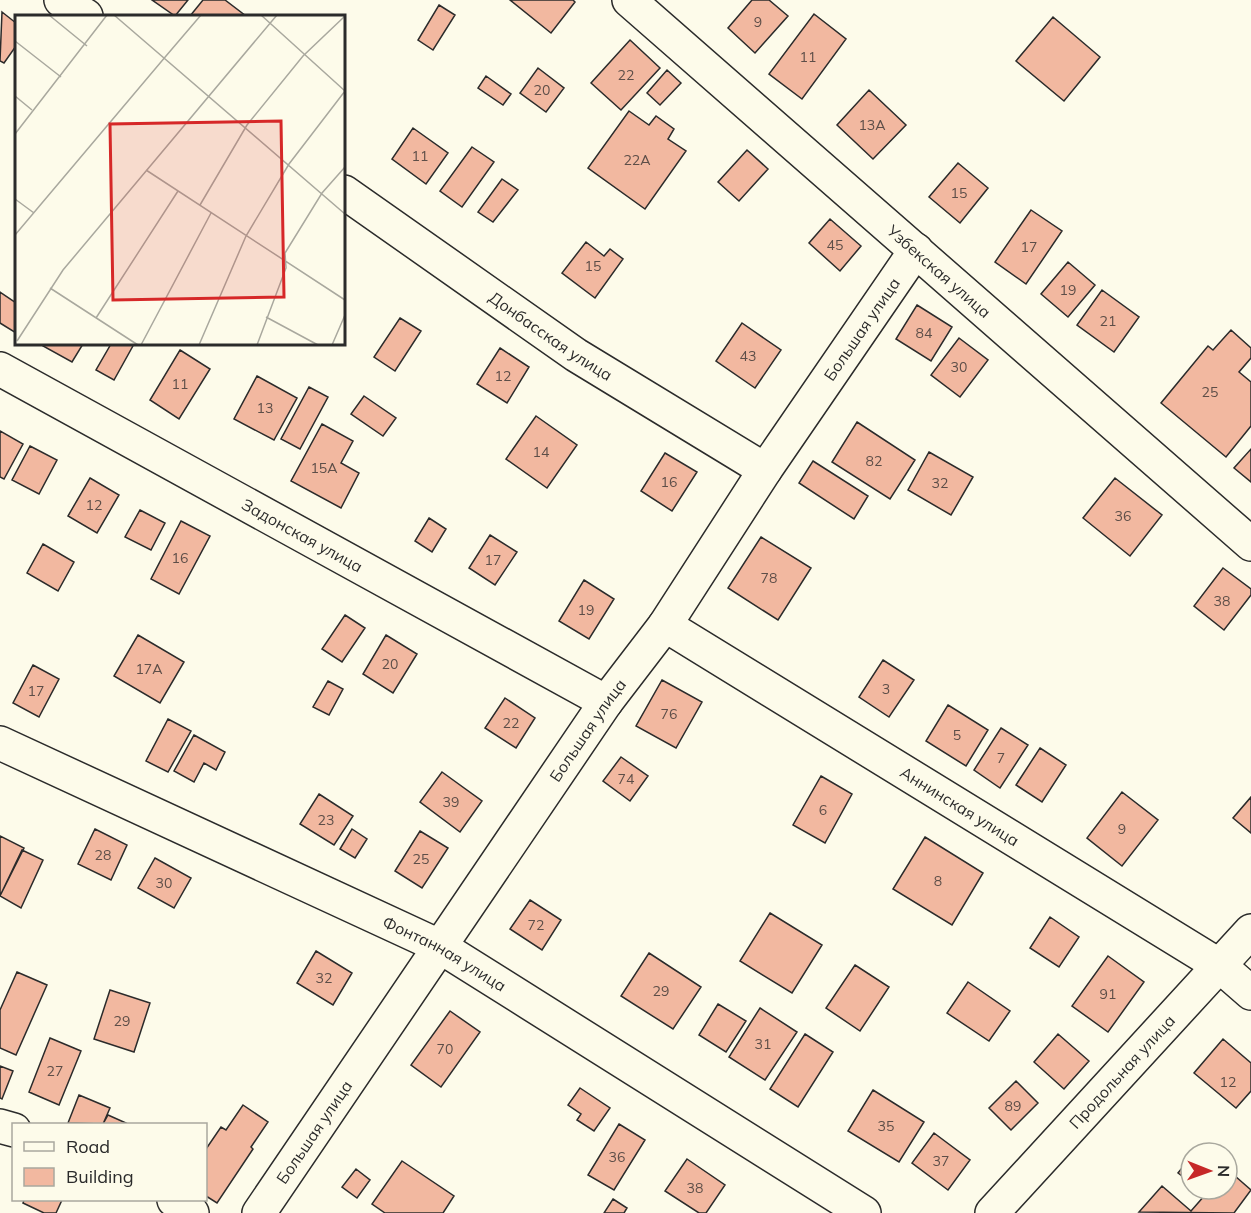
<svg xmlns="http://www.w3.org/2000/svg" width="1251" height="1213" viewBox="0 0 1251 1213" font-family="Mulish,sans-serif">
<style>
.building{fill:#f2b8a0;stroke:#2b2b2b;stroke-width:1.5}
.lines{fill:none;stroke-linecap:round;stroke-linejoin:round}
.minor-casing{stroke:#2b2b2b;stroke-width:36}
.major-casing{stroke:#2b2b2b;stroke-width:36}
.minor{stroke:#fdfbea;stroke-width:33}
.major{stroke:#fdfbea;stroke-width:33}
.labels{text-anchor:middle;stroke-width:4.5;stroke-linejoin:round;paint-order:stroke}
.number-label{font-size:14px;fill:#5d4e48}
.street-label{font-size:16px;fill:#2b2b2b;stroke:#fdfbea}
.inset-road{fill:none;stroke:#a9a89e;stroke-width:1.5}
.view{fill:#d62828;fill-opacity:0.15;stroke:#d62828;stroke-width:3}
.inset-edge{fill:none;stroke:#2b2b2b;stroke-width:3}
</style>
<rect width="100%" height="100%" fill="#fdfbea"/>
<!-- building -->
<path class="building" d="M 152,0 L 188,0 L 175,16 Z
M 203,0 L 225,0 L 246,16 L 190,16 Z
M 510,0 L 573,0 L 575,2 L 551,33 Z
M 752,0 L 769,0 L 788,16 L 755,53 L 728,28 Z
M 439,5 L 455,15 L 433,50 L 418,40 Z
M 2,12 L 16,23 L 16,46 L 4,63 L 0,61 Z
M 814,14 L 846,39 L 802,99 L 769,74 Z
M 1053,17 L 1100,57 L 1064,101 L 1016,61 Z
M 630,40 L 660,68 L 621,110 L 591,83 Z
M 538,68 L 564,88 L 546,112 L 520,93 Z
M 667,70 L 681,83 L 660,105 L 647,93 Z
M 486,76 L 511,94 L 503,105 L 478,88 Z
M 869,90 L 906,125 L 873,159 L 837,125 Z
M 629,111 L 649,125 L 656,116 L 674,129 L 668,139 L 686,151 L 645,209 L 588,168 Z
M 413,128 L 448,153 L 426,184 L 392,159 Z
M 472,147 L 494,162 L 462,207 L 440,191 Z
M 747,150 L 768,169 L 739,201 L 718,182 Z
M 958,163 L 988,188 L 960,223 L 929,197 Z
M 502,179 L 518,190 L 493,222 L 478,212 Z
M 1031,210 L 1062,231 L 1026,284 L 995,262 Z
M 830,219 L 861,246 L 840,271 L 809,243 Z
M 586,242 L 604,256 L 610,249 L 623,259 L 595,298 L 562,273 Z
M 1068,262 L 1095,285 L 1068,317 L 1041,294 Z
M 1102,290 L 1139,317 L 1114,352 L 1077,325 Z
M 0,292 L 16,303 L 16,333 L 0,323 Z
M 917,305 L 952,327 L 931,361 L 896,339 Z
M 400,318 L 421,331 L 395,371 L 374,357 Z
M 742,323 L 781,350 L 755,388 L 716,361 Z
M 1231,330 L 1251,348 L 1251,358 L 1239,372 L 1251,382 L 1251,426 L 1226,457 L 1161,403 L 1208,346 L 1213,350 Z
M 959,338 L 988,360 L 960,397 L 931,375 Z
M 44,344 L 83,344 L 72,362 L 43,346 Z
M 111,344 L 134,344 L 114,380 L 96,370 Z
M 500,348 L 529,367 L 507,403 L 477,384 Z
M 180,350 L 210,369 L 179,419 L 150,400 Z
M 257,376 L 297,398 L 274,440 L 234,419 Z
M 309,387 L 328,397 L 300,449 L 281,439 Z
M 364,396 L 396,418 L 383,436 L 351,414 Z
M 536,416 L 577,445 L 547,488 L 506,459 Z
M 857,422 L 915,460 L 890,499 L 832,462 Z
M 322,424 L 353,441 L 341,463 L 359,473 L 341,508 L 291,481 Z
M 0,431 L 23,444 L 4,479 L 0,477 Z
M 30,446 L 57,460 L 39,494 L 12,480 Z
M 1251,449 L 1251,482 L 1234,468 Z
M 929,452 L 973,477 L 951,515 L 908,490 Z
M 665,453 L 697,472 L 672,511 L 641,491 Z
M 813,461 L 868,496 L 854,519 L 799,483 Z
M 90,478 L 119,495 L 97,533 L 68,516 Z
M 1115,478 L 1162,515 L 1130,556 L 1083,518 Z
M 140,510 L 165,523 L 151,550 L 125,537 Z
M 429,518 L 446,529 L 432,552 L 415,541 Z
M 181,521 L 210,536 L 179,594 L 151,579 Z
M 490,535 L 517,552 L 495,585 L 469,568 Z
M 761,537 L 811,568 L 778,620 L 728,588 Z
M 43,544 L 74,562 L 58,591 L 27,573 Z
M 1223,568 L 1251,589 L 1251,595 L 1224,630 L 1194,606 Z
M 584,580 L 614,599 L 589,639 L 559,621 Z
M 345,615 L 365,628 L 342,662 L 322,649 Z
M 138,635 L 184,662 L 160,703 L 114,676 Z
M 386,635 L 417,654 L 393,693 L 363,674 Z
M 883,660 L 914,680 L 889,717 L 859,697 Z
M 33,665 L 59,679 L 39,717 L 13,703 Z
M 662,680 L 702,702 L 676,748 L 636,726 Z
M 328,681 L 343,689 L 329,715 L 313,707 Z
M 505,698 L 535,718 L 516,748 L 485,728 Z
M 948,705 L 988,730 L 966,766 L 926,741 Z
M 168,719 L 191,731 L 168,772 L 146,761 Z
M 1001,728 L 1028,745 L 1000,788 L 974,770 Z
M 194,735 L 225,752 L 216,770 L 204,763 L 194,782 L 174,771 Z
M 1040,748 L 1066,765 L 1042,802 L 1016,785 Z
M 621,757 L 648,776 L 630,801 L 603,781 Z
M 442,772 L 482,801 L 460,832 L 420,802 Z
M 821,776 L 852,794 L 825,843 L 793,825 Z
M 1122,792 L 1158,820 L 1122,866 L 1087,838 Z
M 319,794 L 353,816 L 334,845 L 300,824 Z
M 1251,797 L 1251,833 L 1233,818 Z
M 95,829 L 127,845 L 111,880 L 78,864 Z
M 352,829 L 367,839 L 355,858 L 340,849 Z
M 420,831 L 448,848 L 422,888 L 395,871 Z
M 0,836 L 24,848 L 0,896 Z
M 925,837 L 983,873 L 952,925 L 893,889 Z
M 22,850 L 43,860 L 21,908 L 0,896 Z
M 155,858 L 191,878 L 174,908 L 138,888 Z
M 530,900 L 561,920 L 542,950 L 510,929 Z
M 770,913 L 822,945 L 792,993 L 740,961 Z
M 1050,917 L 1079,937 L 1059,967 L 1030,948 Z
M 316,951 L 352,973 L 333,1005 L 297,983 Z
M 649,953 L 701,987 L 673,1029 L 621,996 Z
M 1108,956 L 1144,982 L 1108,1032 L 1072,1006 Z
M 855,965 L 889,987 L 860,1031 L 826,1008 Z
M 17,972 L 47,985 L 16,1055 L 0,1048 L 0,1010 Z
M 968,982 L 1010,1011 L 989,1041 L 947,1013 Z
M 110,990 L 150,1003 L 134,1052 L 94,1039 Z
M 718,1004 L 746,1021 L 726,1052 L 699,1035 Z
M 760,1008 L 797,1032 L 765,1080 L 729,1057 Z
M 450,1011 L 480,1032 L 441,1087 L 411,1065 Z
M 805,1034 L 833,1052 L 798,1107 L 770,1089 Z
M 1058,1034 L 1089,1061 L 1064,1089 L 1034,1062 Z
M 50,1038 L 81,1051 L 59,1105 L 29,1092 Z
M 1223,1039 L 1251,1063 L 1251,1091 L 1236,1108 L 1194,1073 Z
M 0,1066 L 13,1071 L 2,1099 L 0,1098 Z
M 1016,1081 L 1038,1103 L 1011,1130 L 989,1108 Z
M 580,1088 L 610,1108 L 594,1131 L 577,1120 L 581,1114 L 568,1105 Z
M 873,1090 L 924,1122 L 899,1162 L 848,1131 Z
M 79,1095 L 110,1108 L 103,1124 L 68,1123 Z
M 243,1105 L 268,1122 L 251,1147 L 253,1149 L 217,1203 L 206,1196 L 206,1149 L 221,1127 L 226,1130 Z
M 108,1115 L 126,1123 L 125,1124 L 103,1124 Z
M 619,1124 L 645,1140 L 614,1190 L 588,1175 Z
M 934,1133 L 970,1160 L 948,1190 L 912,1163 Z
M 1191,1157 L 1191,1183 L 1178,1173 Z
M 687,1159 L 725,1185 L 706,1213 L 699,1213 L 665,1191 Z
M 402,1161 L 454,1196 L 443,1213 L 385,1213 L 372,1204 Z
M 356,1169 L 370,1180 L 357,1198 L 342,1187 Z
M 1227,1169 L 1251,1190 L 1234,1213 L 1139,1212 L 1162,1186 L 1191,1211 L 1205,1195 L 1198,1189 L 1227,1189 Z
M 613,1199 L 627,1208 L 624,1213 L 604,1213 Z
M 24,1200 L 62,1200 L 56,1213 L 44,1213 L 23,1203 Z"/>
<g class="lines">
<defs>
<g id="minor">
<path d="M 61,0 L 86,16"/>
<path id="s1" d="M 629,0 L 1251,544"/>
<path id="s2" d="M 344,192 L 576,355 L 765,470"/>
<path id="s3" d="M 0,369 L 606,702"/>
<path id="s4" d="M 665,625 L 1220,966 L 1251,993"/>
<path d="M 0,1126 L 14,1130"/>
<path d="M 174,1200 L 192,1213"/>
<path id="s5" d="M 259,1213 L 606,702 L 665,625 L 765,470 L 916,250"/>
</g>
<g id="major">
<path id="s6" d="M 0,743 L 439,946 L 864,1213"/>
<path id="s7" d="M 992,1213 L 1251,931"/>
</g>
</defs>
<!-- minor casing -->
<use href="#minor" class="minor-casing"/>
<!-- major casing -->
<use href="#major" class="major-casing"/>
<!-- minor -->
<use href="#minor" class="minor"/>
<!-- major -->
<use href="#major" class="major"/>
</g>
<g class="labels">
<!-- number labels -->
<g class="number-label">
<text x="758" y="27">9</text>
<text x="808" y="62">11</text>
<text x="626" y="80">22</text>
<text x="542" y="95">20</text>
<text x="872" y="130">13А</text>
<text x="420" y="161">11</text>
<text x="637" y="165">22А</text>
<text x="959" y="198">15</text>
<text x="835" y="250">45</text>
<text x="1029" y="252">17</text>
<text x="593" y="271">15</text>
<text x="1068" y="295">19</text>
<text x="1108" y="326">21</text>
<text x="924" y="338">84</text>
<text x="748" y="361">43</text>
<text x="959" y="372">30</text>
<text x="503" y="381">12</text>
<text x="180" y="389">11</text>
<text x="1210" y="397">25</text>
<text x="265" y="413">13</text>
<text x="541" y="457">14</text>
<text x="874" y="466">82</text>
<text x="324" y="473">15А</text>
<text x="669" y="487">16</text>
<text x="940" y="488">32</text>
<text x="94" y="510">12</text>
<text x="1123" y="521">36</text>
<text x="180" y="563">16</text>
<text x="493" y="565">17</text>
<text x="769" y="583">78</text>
<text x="1222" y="606">38</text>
<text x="586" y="615">19</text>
<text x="390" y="669">20</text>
<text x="149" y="674">17А</text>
<text x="886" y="694">3</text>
<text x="36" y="696">17</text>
<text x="669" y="719">76</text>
<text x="511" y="728">22</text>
<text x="957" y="740">5</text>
<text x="1001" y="763">7</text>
<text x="626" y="784">74</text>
<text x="451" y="807">39</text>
<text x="823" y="815">6</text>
<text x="326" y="825">23</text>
<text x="1122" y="834">9</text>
<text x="103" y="860">28</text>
<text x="421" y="864">25</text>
<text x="938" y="886">8</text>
<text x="164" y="888">30</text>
<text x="536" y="930">72</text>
<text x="324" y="983">32</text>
<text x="661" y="996">29</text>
<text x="1108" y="999">91</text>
<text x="122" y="1026">29</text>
<text x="763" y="1049">31</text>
<text x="445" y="1054">70</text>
<text x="55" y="1076">27</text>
<text x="1228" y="1087">12</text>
<text x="1013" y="1111">89</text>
<text x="886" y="1131">35</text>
<text x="617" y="1162">36</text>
<text x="941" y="1166">37</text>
<text x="695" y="1193">38</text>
</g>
<!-- street labels -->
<g class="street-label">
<text dy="6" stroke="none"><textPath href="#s1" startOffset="412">Узбекская улица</textPath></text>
<text dy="6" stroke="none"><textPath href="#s5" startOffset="1070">Большая улица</textPath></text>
<text dy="6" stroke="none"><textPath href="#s2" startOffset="252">Донбасская улица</textPath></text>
<text dy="6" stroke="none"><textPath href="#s3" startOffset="345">Задонская улица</textPath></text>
<text dy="6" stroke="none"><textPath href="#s5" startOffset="584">Большая улица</textPath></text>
<text dy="6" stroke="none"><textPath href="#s4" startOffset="346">Аннинская улица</textPath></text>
<text dy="6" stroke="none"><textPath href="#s6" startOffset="492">Фонтанная улица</textPath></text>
<text dy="6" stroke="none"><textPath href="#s7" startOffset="192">Продольная улица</textPath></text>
<text dy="6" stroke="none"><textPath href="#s5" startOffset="98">Большая улица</textPath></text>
</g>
</g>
<!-- overview -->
<g transform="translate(15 15)">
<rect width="330" height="330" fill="#fdfbea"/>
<path class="inset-road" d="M 34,0 L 72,31M 99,0 L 330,199M 246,0 L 330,76M 0,26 L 46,62M 151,41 L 186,0M 0,81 L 17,95M 0,119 L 92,0M 131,155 L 330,285M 0,184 L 19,198M 185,190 L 232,110 L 288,41 L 330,1M 0,220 L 151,41M 35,273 L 123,330M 251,302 L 303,330M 81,303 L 163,176M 2,326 L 48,255 L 262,0M 126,330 L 196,198M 184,330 L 231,221 L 274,149 L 330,76M 242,330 L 271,253 L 270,238 L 307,178 L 330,152M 317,330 L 330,300"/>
<path class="view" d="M 266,106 L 269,282 L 98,285 L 95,109 Z"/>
<rect width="330" height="330" class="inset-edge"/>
</g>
<!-- legend -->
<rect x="12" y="1123" width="195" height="78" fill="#fdfbea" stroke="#a9a89e" stroke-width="1.5"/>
<rect x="24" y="1142" width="30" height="9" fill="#fdfbea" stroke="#a9a89e" stroke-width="1.5"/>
<text x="66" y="1153" font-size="18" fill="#2b2b2b">Road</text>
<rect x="24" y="1168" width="30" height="18" fill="#f2b8a0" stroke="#a9a89e" stroke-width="1.5"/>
<text x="66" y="1183" font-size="18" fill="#2b2b2b">Building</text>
<!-- north arrow -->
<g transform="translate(1209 1171) rotate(91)"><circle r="28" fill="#fdfbea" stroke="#a9a89e" stroke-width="1.5"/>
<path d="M0-4.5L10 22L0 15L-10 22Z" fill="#c62828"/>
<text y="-9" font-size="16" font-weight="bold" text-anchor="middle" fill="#2b2b2b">N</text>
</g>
</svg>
